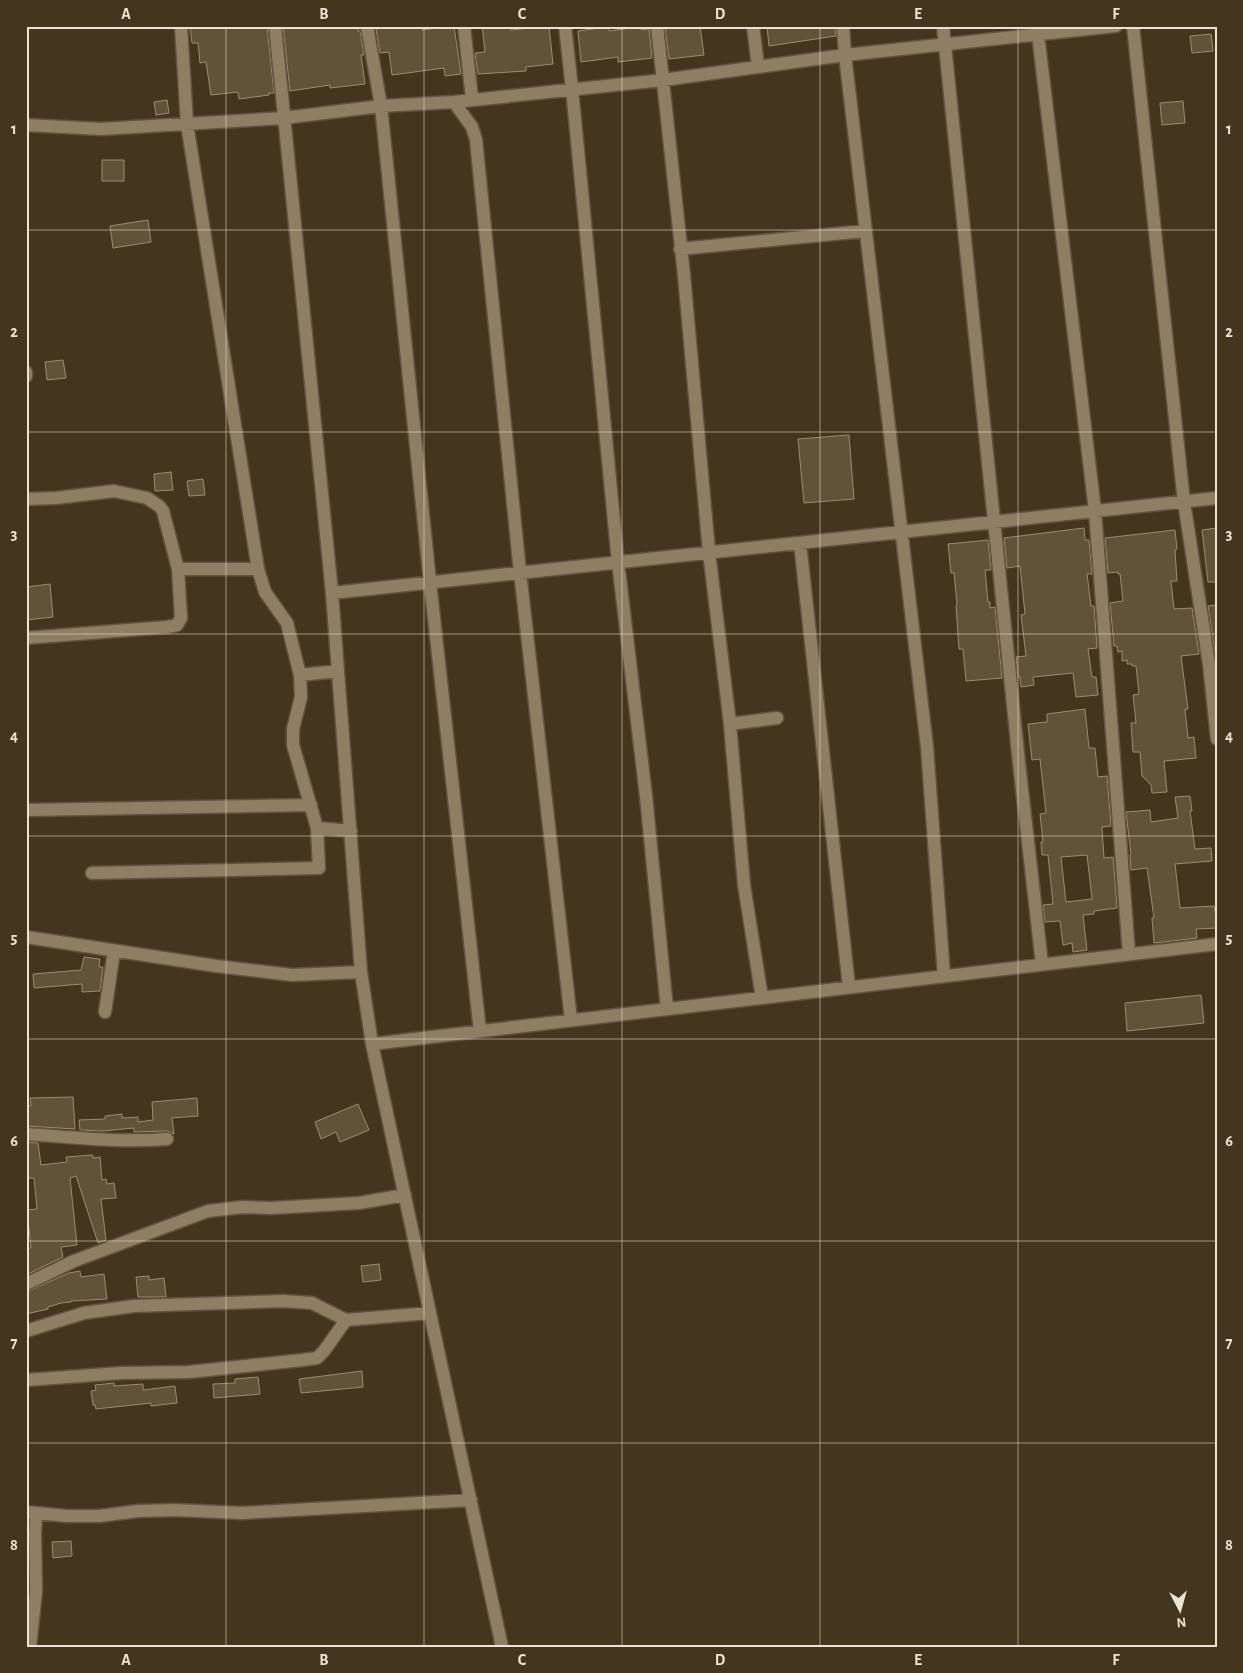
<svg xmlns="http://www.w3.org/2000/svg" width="1243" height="1673" viewBox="0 0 1243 1673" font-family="'Alegreya Sans',sans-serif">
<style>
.building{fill:#61523a;stroke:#9d8c72;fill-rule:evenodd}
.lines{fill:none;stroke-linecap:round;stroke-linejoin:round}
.minor-casing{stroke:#60543f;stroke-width:15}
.minor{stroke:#8e7e64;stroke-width:12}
.grid{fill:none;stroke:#ece3d5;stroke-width:1;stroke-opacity:0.55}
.neatline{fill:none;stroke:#ece3d5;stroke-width:2}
.grid-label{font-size:16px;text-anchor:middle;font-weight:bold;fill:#ece3d5}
</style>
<rect width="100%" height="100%" fill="#44351e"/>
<!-- building -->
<path class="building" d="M 190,26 L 267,26 L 274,93 L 269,93 L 269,95 L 239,99 L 238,92 L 211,95 L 206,62 L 200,63 L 198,43 L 192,43 Z
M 283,26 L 357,26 L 358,31 L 360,31 L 364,55 L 361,55 L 365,84 L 330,88 L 330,85 L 290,91 Z
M 395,26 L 422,26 L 422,30 L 454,26 L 461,74 L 445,76 L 444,68 L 392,75 L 389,52 L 380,53 L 376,29 Z
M 482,26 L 511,26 L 511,30 L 549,26 L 553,64 L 526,67 L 526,71 L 478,74 L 475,53 L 485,52 Z
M 673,26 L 700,26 L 704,55 L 669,59 L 665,27 Z
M 767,26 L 835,26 L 836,36 L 769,46 Z
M 608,27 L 609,31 L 640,27 L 641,30 L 649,29 L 652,58 L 618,62 L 618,57 L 581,62 L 578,31 Z
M 1211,34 L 1213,51 L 1192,53 L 1190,36 Z
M 167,100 L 169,113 L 156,115 L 154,102 Z
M 1183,101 L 1185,123 L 1162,125 L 1160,103 Z
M 102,160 L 124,160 L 124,181 L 102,181 Z
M 148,220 L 151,242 L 113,248 L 110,226 Z
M 63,360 L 66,378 L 47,380 L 45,362 Z
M 849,435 L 854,499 L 804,503 L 798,439 Z
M 171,472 L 173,490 L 155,491 L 154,474 Z
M 203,479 L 205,495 L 189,496 L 187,481 Z
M 1084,528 L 1085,540 L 1089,540 L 1092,574 L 1087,574 L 1091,606 L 1094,606 L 1097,648 L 1088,649 L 1092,677 L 1096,677 L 1098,695 L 1076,697 L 1073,673 L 1033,677 L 1034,685 L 1021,687 L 1020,677 L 1018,677 L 1016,657 L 1026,656 L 1021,615 L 1025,614 L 1020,566 L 1007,568 L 1004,538 Z
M 1217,528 L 1217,582 L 1208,582 L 1202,530 Z
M 1175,530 L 1177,549 L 1175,550 L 1177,581 L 1171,581 L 1174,609 L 1192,608 L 1199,654 L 1181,656 L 1188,709 L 1185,709 L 1188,738 L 1194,737 L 1196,758 L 1164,761 L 1167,792 L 1152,793 L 1151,785 L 1142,776 L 1140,752 L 1133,752 L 1131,723 L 1136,723 L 1133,695 L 1139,694 L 1136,666 L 1132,666 L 1132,664 L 1127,664 L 1127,660 L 1122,661 L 1122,651 L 1118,652 L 1117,646 L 1114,646 L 1110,603 L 1123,601 L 1120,574 L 1118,574 L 1118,572 L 1108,573 L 1105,538 Z
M 988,540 L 991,570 L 985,570 L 988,602 L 990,602 L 990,608 L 995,607 L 1002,678 L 966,681 L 963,649 L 959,649 L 956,606 L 957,605 L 954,573 L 951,573 L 948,544 Z
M 50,584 L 53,617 L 26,620 L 26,587 Z
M 1217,605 L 1217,653 L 1215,653 L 1208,606 Z
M 1085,709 L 1089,748 L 1095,748 L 1098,777 L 1107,776 L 1111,826 L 1102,827 L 1104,858 L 1113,857 L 1117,908 L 1094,911 L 1094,914 L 1083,915 L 1087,950 L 1073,952 L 1072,943 L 1063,945 L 1060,921 L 1045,922 L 1043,905 L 1053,904 L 1048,855 L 1042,855 L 1041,842 L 1043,842 L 1040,814 L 1046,813 L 1040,759 L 1032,760 L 1028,724 L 1047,722 L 1047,714 ZM 1087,855 L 1092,899 L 1066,902 L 1061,857 Z
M 1190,796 L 1192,811 L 1190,811 L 1195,849 L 1211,848 L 1212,861 L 1175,864 L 1180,908 L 1214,906 L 1215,911 L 1217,911 L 1217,928 L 1196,929 L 1197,938 L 1154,943 L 1152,918 L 1154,918 L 1147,868 L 1131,870 L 1130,855 L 1131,854 L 1126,812 L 1150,810 L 1151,822 L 1178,818 L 1175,797 Z
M 84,957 L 100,959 L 99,967 L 103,967 L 100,991 L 82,992 L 82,984 L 34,988 L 33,974 L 81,970 Z
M 1201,995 L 1204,1023 L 1127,1031 L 1125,1003 Z
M 73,1097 L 75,1129 L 26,1126 L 26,1105 L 31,1106 L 30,1098 Z
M 197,1098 L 198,1116 L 172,1118 L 174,1134 L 167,1131 L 134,1132 L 134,1128 L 103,1131 L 80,1130 L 79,1120 L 105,1119 L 105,1116 L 122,1114 L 122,1118 L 138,1117 L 138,1122 L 153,1120 L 152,1102 Z
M 358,1104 L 369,1130 L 340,1142 L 336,1132 L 321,1139 L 315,1122 Z
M 26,1142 L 38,1143 L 41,1165 L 67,1162 L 66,1157 L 93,1155 L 93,1158 L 100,1157 L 102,1180 L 106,1179 L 107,1184 L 114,1183 L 116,1198 L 101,1199 L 106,1240 L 98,1243 L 76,1176 L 70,1178 L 77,1245 L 61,1247 L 63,1257 L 26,1275 L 26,1254 L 28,1254 L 27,1248 L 31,1248 L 27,1210 L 37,1209 L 34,1178 L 26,1178 Z
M 379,1264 L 381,1280 L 363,1282 L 361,1266 Z
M 80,1271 L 81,1277 L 104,1274 L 107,1299 L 71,1301 L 71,1302 L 61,1303 L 48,1307 L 48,1309 L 26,1314 L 26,1292 L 69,1273 Z
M 149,1276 L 149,1280 L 164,1278 L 166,1297 L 138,1297 L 136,1277 Z
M 362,1371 L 363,1387 L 301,1393 L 299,1379 Z
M 258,1377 L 260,1394 L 214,1398 L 213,1384 L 235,1383 L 235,1379 Z
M 114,1383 L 114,1386 L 143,1384 L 143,1390 L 175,1386 L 177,1403 L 151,1406 L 151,1403 L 96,1409 L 95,1405 L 93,1405 L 91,1391 L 96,1390 L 95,1385 Z
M 71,1541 L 72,1556 L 53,1558 L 52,1542 Z"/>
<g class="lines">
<defs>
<path id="minor" d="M 275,26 L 332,593 L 361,972 L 372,1044 L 502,1647
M 367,26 L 381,106 L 430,582 L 480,1031
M 464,26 L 472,99
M 565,26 L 572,89 L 618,562 L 646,796 L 667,1009
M 657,26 L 684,275 L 709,552 L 730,724 L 744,885 L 762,998
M 753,26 L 758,66
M 843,26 L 845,55 L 927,747 L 944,976
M 943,26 L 1019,763 L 1042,964
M 1037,26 L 1095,511 L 1129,954
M 1133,26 L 1184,502 L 1209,664 L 1217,739
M 454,102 L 472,127 L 476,140 L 520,572 L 571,1020
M 26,125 L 101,129 L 284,118 L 381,106 L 454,102 L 663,80 L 845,55 L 1116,26
M 680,249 L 865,231
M 26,372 L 26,376
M 26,499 L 56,498 L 114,491 L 147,498 L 159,506 L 163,511 L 178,569 L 258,569
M 800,543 L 849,987
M 332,593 L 1217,498
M 26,638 L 167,627 L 177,625 L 181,618 L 178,569
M 300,675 L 338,671
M 730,724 L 777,718
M 26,810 L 311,805
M 317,828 L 351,831
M 92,873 L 319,868 L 317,828 L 293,745 L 293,729 L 301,697 L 300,675 L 287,623 L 265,592 L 258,569 L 187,124 L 181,26
M 26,937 L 216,966 L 292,975 L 361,972
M 105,1012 L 114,951
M 372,1044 L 1217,944
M 26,1134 C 73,1137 120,1143 167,1139
M 26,1284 L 74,1261 L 208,1211 L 243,1207 L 271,1208 L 359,1203 L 405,1195
M 26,1331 L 84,1313 L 134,1306 L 283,1301 L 312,1303 L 346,1320
M 26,1380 L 121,1373 L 189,1372 L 302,1360 L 317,1358 L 324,1351 L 346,1320 L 430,1313
M 26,1512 L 67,1516 L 99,1516 L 138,1511 L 175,1510 L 242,1513 L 471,1500
M 30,1647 L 36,1591 L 35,1535 L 36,1513"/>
</defs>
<!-- minor casing -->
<use href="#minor" class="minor-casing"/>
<!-- minor -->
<use href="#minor" class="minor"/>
</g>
<!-- grid -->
<path class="grid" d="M 226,26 L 226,1647M 424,26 L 424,1647M 622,26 L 622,1647M 820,26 L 820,1647M 1018,26 L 1018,1647M 26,230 L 1217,230M 26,432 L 1217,432M 26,634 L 1217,634M 26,836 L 1217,836M 26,1039 L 1217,1039M 26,1241 L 1217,1241M 26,1443 L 1217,1443"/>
<!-- border -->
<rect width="1243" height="1673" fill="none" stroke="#44351e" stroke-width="55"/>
<!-- north arrow -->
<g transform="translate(1180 1610) rotate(174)" stroke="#44351e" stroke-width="4" paint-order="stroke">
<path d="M0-4L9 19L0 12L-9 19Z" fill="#ece3d5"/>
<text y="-8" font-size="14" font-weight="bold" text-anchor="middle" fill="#ece3d5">N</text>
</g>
<rect x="28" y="28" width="1188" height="1618" class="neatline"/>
<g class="grid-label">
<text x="126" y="19">A</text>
<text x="324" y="19">B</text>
<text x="522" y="19">C</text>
<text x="720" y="19">D</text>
<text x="918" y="19">E</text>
<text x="1116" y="19">F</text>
<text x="14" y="134">1</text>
<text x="1229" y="134">1</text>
<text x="14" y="337">2</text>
<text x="1229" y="337">2</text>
<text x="14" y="539">3</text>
<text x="1229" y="539">3</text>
<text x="14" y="741">4</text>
<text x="1229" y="741">4</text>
<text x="14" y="943">5</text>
<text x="1229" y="943">5</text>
<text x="14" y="1146">6</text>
<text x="1229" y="1146">6</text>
<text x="14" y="1348">7</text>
<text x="1229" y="1348">7</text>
<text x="14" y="1550">8</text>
<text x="1229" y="1550">8</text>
<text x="126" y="1665">A</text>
<text x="324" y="1665">B</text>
<text x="522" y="1665">C</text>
<text x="720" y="1665">D</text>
<text x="918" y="1665">E</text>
<text x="1116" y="1665">F</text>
</g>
</svg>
